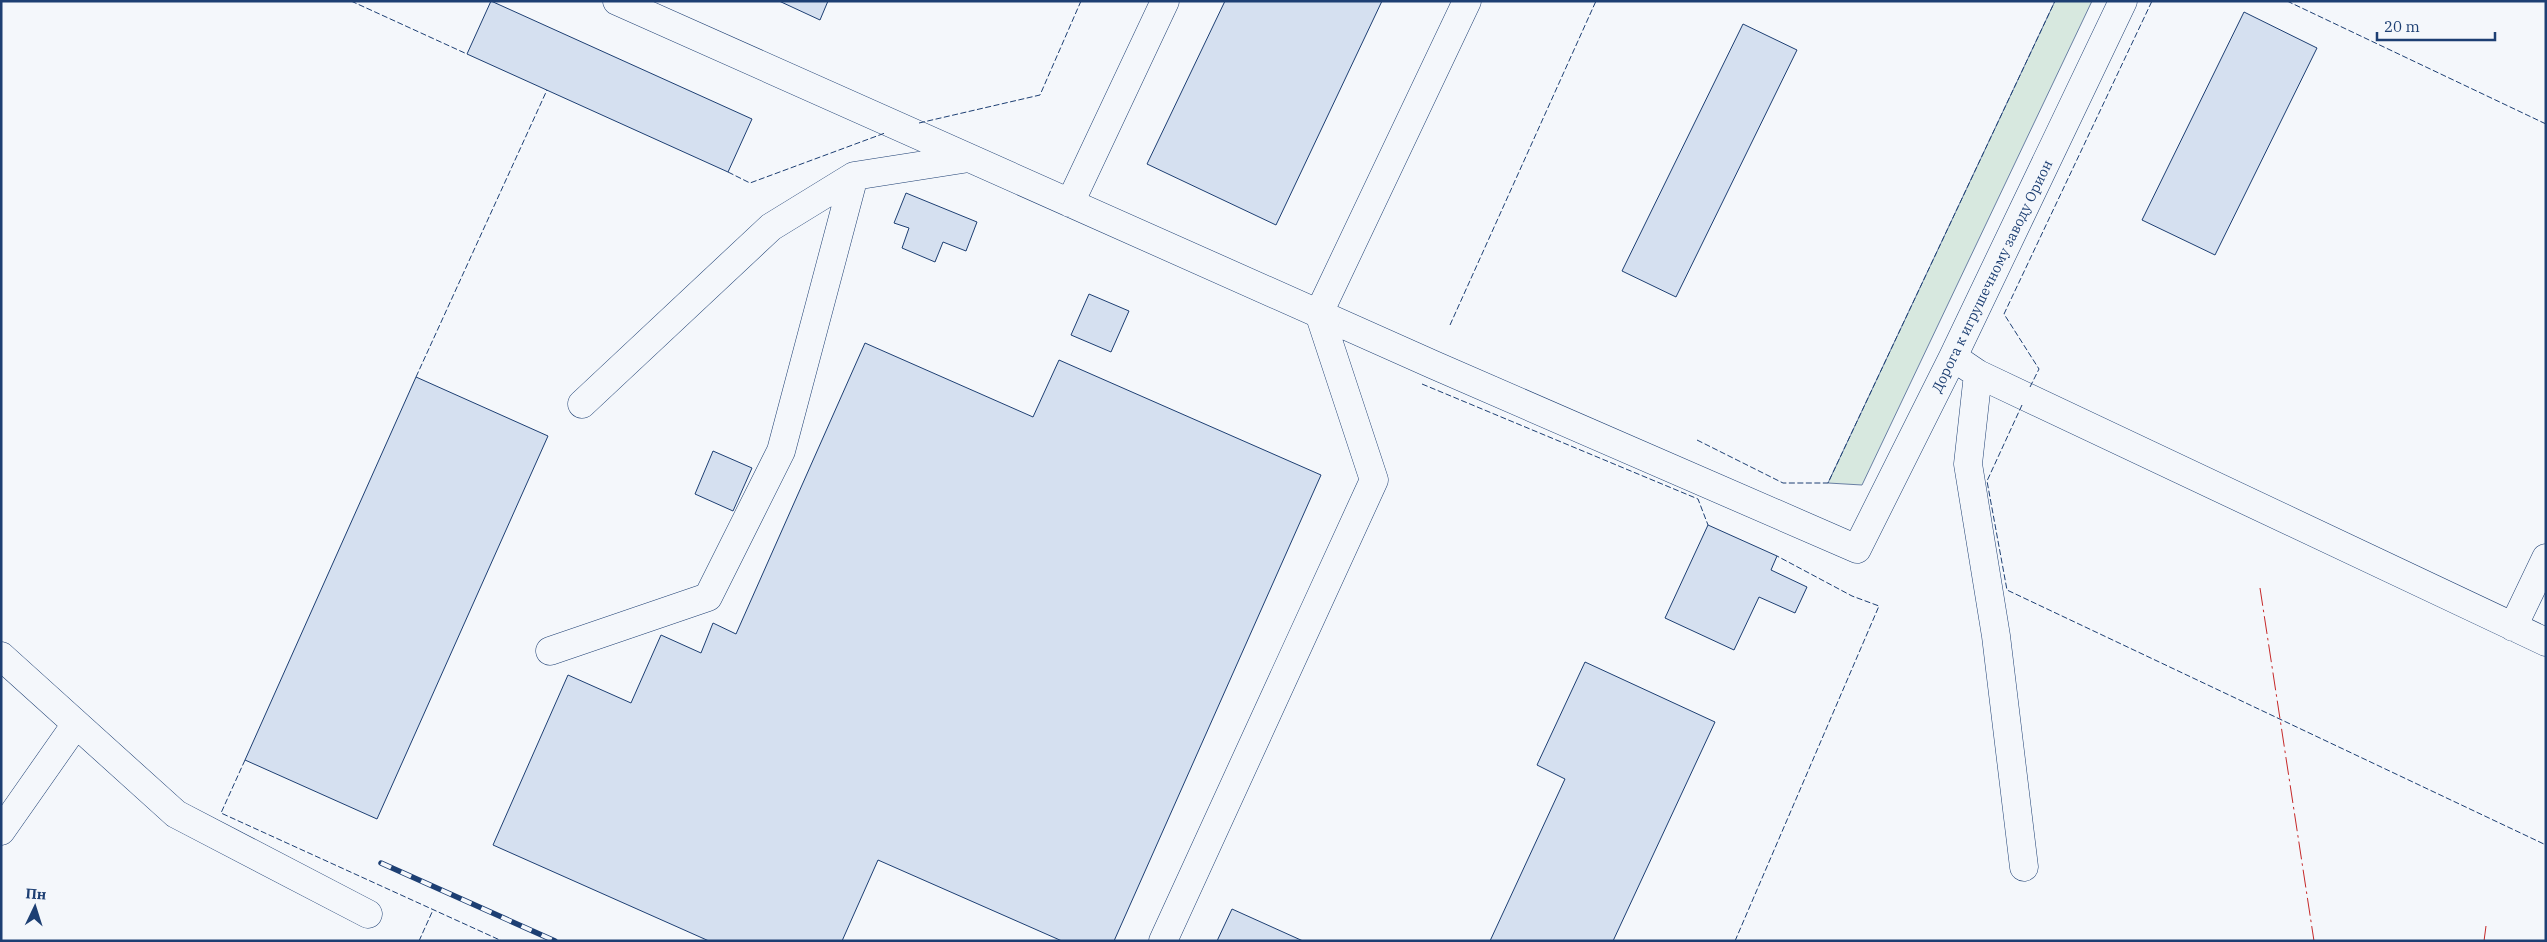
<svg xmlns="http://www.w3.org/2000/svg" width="2547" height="942" viewBox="0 0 2547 942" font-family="'IBM Plex Serif',serif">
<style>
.green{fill:#d7e8df;stroke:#687fa3}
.building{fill:#d5e0f0;stroke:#1d3f73}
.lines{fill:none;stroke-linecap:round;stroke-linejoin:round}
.minor-casing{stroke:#1d3f73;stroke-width:29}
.minor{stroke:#f4f7fb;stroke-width:28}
.rail-casing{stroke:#1d3f73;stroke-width:5.5}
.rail{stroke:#f4f7fb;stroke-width:4;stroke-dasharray:11;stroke-linecap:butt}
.fence{stroke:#1d3f73;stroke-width:1;stroke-dasharray:6 2.5;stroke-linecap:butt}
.power{stroke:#c62828;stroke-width:1;stroke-dasharray:18 4 2.5 4;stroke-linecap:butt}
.labels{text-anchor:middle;stroke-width:4;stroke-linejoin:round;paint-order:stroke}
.street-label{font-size:14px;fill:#1d3f73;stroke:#f4f7fb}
</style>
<rect width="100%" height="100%" fill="#f4f7fb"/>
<!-- green -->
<path class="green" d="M 2055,1 L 2092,1 L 1862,485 L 1828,483 Z"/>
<!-- building -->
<path class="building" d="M 491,1 L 752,119 L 728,172 L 467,54 Z
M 779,1 L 828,1 L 820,20 Z
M 1225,1 L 1382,1 L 1276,225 L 1147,164 Z
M 2244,12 L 2317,48 L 2215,255 L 2142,220 Z
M 1743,24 L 1797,50 L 1676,297 L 1622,271 Z
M 906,193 L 977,222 L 966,251 L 943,242 L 935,262 L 902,248 L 909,228 L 894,223 Z
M 1089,294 L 1129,311 L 1111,352 L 1071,335 Z
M 865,343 L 1033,417 L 1059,360 L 1321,475 L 1114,941 L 1062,941 L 878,860 L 842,941 L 709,941 L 493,845 L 568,675 L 631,703 L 661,635 L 701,653 L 713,623 L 736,634 Z
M 416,377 L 548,436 L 377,819 L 245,760 Z
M 713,451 L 752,468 L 733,511 L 695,494 Z
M 1708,525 L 1777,556 L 1771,570 L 1807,587 L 1795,613 L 1759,597 L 1734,650 L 1665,618 Z
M 1585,662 L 1715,722 L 1613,941 L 1490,941 L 1565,779 L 1537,765 Z
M 1232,909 L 1303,941 L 1217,941 Z"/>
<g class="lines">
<defs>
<path id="minor" d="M 617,1 L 1434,365 L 1857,549 L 1953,357 L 2123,1
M 1070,203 L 1165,1
M 1953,357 L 1978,374 L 2546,642
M 1978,374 L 1968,464 L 1996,636 L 2024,867
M 582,404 L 771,227 L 854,176 L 969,158
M 2513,627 L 2546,558
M 550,651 L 708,597 L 781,451 L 854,176
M 1,656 L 176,814 L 368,914
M 1,831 L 76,724
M 1163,941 L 1374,480 L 1319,313 L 1467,1"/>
</defs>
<!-- minor casing -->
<use href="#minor" class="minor-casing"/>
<!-- minor -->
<use href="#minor" class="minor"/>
<defs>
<path id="rail" d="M 381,863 L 555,941"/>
</defs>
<!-- rail casing -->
<use href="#rail" class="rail-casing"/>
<!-- rail -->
<use href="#rail" class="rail"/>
<!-- fence -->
<path class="fence" d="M 351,1 L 467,54
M 2287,1 L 2546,124
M 919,123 L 1040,95 L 1081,1
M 728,172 L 750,183 L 885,133
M 1450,325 L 1596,1
M 416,377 L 547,90
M 1422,384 L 1698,499 L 1708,525
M 2030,387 L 2039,369 L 2004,314 L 2152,1
M 2022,405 L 1987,481 L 2007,590 L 2546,845
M 1697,440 L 1783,483 L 1828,483 L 2055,1
M 245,760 L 221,813 L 502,941
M 419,941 L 433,910
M 1735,941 L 1879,606 L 1852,596 L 1777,556"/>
<!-- power -->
<path class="power" d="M 2260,588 L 2314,941
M 2484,941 L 2486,926"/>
</g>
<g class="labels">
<!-- street labels -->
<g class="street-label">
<text transform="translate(1992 276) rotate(-64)" y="5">Дорога к игрушечному заводу Орион</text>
</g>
</g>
<!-- border -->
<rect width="2547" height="942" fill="none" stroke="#1d3f73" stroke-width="5"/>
<!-- north arrow -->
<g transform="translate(35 907) rotate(4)" stroke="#f4f7fb" stroke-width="4" paint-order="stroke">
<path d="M0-4L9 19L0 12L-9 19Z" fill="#1d3f73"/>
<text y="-8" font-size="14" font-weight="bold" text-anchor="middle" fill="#1d3f73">Пн</text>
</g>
<!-- scale -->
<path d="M2377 32v8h118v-8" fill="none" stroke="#1d3f73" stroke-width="2.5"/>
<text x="2384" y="32" font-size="15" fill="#1d3f73" stroke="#f4f7fb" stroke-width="4" paint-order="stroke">20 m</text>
</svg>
